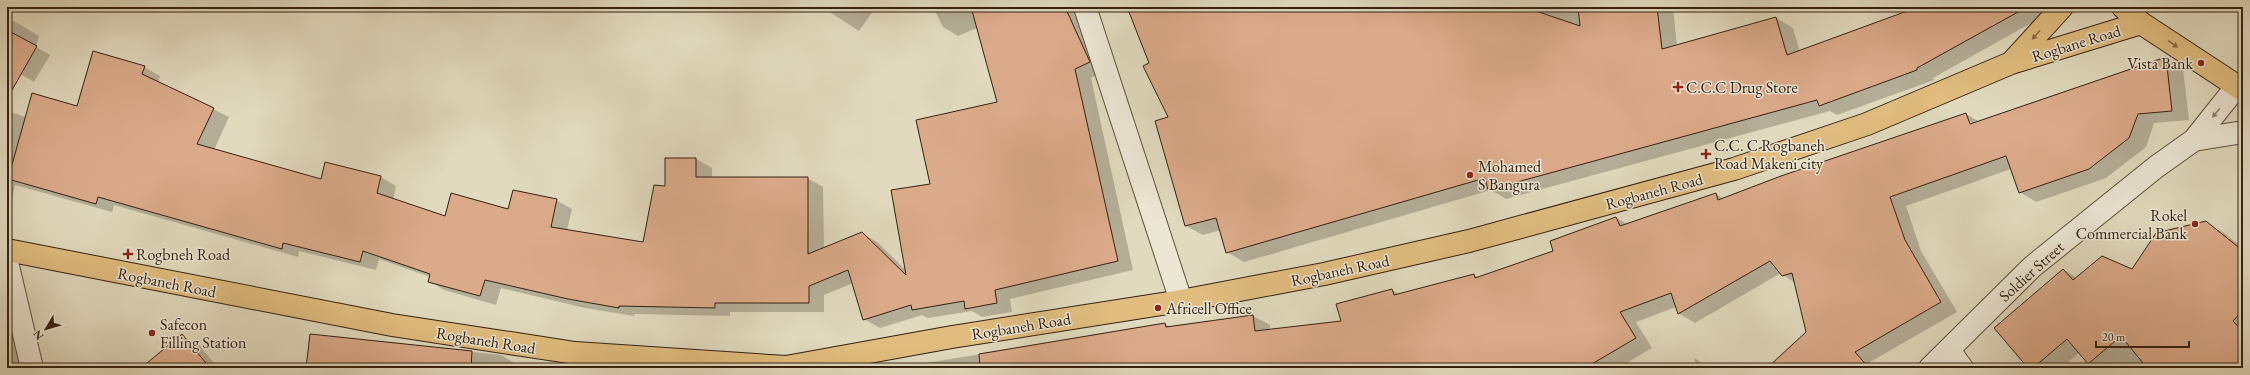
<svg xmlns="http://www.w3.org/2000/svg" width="2250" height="375" viewBox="0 0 2250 375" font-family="'EB Garamond',serif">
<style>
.shadow{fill:#0003}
.building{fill:#dbaa8a;stroke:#352111}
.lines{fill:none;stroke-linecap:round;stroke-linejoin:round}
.minor-casing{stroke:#604f3c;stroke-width:24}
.major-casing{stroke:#352111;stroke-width:24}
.minor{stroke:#ece7d5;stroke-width:22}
.major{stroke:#e0bd7f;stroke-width:22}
.oneway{fill:#8a6f48}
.oneway2{fill:#908473}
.poi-dot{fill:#8f2418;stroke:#ece7d5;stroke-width:1.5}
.labels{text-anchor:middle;stroke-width:3;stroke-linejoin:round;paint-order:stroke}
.street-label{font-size:16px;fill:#352111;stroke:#ece7d5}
.poi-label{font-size:16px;fill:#352111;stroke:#ece7d5;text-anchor:start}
</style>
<rect width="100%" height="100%" fill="#e1dabe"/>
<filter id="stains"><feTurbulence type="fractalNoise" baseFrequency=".005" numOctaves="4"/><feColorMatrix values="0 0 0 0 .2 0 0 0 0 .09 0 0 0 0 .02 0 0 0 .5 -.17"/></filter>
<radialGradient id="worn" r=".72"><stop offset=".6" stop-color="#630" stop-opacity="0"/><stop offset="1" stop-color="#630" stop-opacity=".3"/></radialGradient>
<!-- shadow -->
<path class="shadow" d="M 822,7 L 876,7 L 859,31 Z
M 933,7 L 1076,7 L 1105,71 L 1091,78 L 1133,270 L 1010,299 L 1012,312 L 982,317 L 972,311 L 928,318 L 922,315 L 880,328 L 864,319 L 853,283 L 824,295 L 824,312 L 730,312 L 730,316 L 635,314 L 634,316 L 585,308 L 501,288 L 496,305 L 444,290 L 429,281 L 430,277 L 379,259 L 376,270 L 299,251 L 298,257 L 114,205 L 112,212 L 15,185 L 11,204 L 7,203 L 7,111 L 122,148 L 78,107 L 144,67 L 160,76 L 158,82 L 229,117 L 214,150 L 321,180 L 381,177 L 396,186 L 393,200 L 446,217 L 509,210 L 556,200 L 572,209 L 567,230 L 644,244 L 666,187 L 666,159 L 696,159 L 712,168 L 712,178 L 807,178 L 823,187 L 824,248 L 861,233 L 877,242 L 906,270 L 931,185 L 998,103 L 977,28 L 958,36 L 943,27 Z
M 1128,7 L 1673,7 L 1677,46 L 1776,18 L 1793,28 L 1800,52 L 1910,11 L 1908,7 L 2037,7 L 2042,17 L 1933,78 L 1934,80 L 1837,115 L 1830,111 L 1506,199 L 1491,190 L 1244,262 L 1227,252 L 1221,230 L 1203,235 L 1186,226 L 1157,121 L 1170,118 Z
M 7,17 L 39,36 L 36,47 L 50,55 L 34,82 L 7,66 Z
M 2166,58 L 2183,68 L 2189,120 L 2154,123 L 2146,147 L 2106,178 L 2036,202 L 2020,192 L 2011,169 L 1906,206 L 1921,251 L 1957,312 L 1870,362 L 1876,368 L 1768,368 L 1807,332 L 1795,283 L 1781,273 L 1695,323 L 1678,313 L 1676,307 L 1636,322 L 1652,348 L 1618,368 L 895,368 L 1165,324 L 1171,327 L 1253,316 L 1270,325 L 1270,330 L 1342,322 L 1392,290 L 1399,294 L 1474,275 L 1479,278 L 1554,252 L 1616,218 L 1627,224 L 1716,194 L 1724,199 L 1966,114 L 1980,122 Z
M 2206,223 L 2224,233 L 2243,248 L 2243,368 L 2093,368 L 2080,352 L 2061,368 L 2029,368 L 2064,270 L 2077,278 L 2132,270 Z
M 7,322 L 11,325 L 21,368 L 7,368 Z
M 311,335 L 501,355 L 519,366 L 519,368 L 307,368 Z
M 182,336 L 199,345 L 218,368 L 162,368 Z
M 1694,358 L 1709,367 L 1710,368 L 1697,368 Z"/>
<!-- building -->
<path class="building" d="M 971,7 L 1065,7 L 1090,62 L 1075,69 L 1118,261 L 995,290 L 997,303 L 965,309 L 964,301 L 912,310 L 911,305 L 863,320 L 848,270 L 809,286 L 809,303 L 715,303 L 715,308 L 619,306 L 619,308 L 568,299 L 485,280 L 480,296 L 428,282 L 430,274 L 363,251 L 360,262 L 283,243 L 282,249 L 98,197 L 96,204 L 8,179 L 32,93 L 77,106 L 93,51 L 145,66 L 142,74 L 214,108 L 197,144 L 321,179 L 325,162 L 381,176 L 377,193 L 445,216 L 451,193 L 508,209 L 513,190 L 557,199 L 551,227 L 643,242 L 654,185 L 665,186 L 665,158 L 696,158 L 696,177 L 808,177 L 808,254 L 862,232 L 906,275 L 891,190 L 930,184 L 916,120 L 997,102 Z
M 1127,7 L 1524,7 L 1580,26 L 1578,7 L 1657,7 L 1662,49 L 1776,17 L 1787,55 L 1918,7 L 2027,7 L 1917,68 L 1917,70 L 1819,106 L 1817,100 L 1488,190 L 1485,178 L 1226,253 L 1216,218 L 1185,226 L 1155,121 L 1168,117 L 1143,66 L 1149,63 Z
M 7,30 L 37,46 L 7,99 Z
M 2166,57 L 2172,111 L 2138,114 L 2129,138 L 2089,169 L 2019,193 L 2006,156 L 1890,197 L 1905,240 L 1941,302 L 1855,352 L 1869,368 L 1767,368 L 1806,332 L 1792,273 L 1782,276 L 1770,261 L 1678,314 L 1671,293 L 1620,312 L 1636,338 L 1585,368 L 980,368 L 979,354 L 1165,323 L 1166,327 L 1253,315 L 1255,331 L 1341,321 L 1336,304 L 1392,289 L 1394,295 L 1474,274 L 1475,278 L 1553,251 L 1550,241 L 1616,217 L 1620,226 L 1716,193 L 1718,200 L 1781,176 L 1966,113 L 1970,124 Z
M 2206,221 L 2243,251 L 2243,310 L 2233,321 L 2243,332 L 2243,368 L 2147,368 L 2121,336 L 2088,364 L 2067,339 L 2033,368 L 2028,368 L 1994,328 L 2063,269 L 2073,280 L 2102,256 L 2132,269 L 2156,233 Z
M 182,334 L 210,368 L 141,368 Z
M 310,334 L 472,351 L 471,368 L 306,368 Z"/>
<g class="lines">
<defs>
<path id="minor" d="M 1085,7 L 1181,301
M 2194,140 L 2243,132
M 7,262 L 32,368
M 1949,350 L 1962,368
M 1930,368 L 2032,267 L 2156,167 L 2194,140 L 2237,86"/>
<path id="major" d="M 2123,7 L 2141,23 L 2243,90
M 2012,62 L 2062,7
M 7,250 L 392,325 L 575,353 L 786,367 L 952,337 L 1181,301 L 1324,274 L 1469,241 L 1734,169 L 1867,124 L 2011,63 L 2141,23"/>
</defs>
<!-- minor casing -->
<use href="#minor" class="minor-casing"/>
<!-- major casing -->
<use href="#major" class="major-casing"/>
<!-- minor -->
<use href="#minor" class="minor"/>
<!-- major -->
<use href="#major" class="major"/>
</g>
<!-- one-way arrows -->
<defs><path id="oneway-solid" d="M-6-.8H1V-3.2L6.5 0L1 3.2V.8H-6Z"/></defs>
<g class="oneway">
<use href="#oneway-solid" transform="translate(2036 35) rotate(132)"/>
<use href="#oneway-solid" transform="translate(2173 44) rotate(34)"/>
</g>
<use class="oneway2" href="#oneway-solid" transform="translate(2216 113) rotate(129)"/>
<!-- markers -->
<g class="poi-dot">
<circle cx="2201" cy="63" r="4"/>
<path d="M1676 81h4v4h4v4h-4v4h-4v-4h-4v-4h4z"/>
<path d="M1704 148h4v4h4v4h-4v4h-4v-4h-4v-4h4z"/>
<circle cx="1470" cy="175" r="4"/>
<circle cx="2195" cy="224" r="4"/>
<path d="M126 248h4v4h4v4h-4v4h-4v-4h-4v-4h4z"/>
<circle cx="1158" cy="308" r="4"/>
<circle cx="152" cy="333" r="4"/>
</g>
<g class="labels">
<!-- street labels -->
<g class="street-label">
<text transform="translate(2076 43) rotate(-17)" y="6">Rogbane Road</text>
<text transform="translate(1654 191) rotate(-15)" y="6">Rogbaneh Road</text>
<text transform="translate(1340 270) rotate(-12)" y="6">Rogbaneh Road</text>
<text transform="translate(2031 271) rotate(-42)" y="6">Soldier Street</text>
<text transform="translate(167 282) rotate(11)" y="6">Rogbaneh Road</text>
<text transform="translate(1021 326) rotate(-9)" y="6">Rogbaneh Road</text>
<text transform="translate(486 340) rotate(9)" y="6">Rogbaneh Road</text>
</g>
<!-- poi labels -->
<g class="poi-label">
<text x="2193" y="69" text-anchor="end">Vista Bank</text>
<text x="1686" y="93">C.C.C Drug Store</text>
<text x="1714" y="151">C.C. C Rogbaneh<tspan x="1714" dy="18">Road Makeni city</tspan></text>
<text x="1478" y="172">Mohamed<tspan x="1478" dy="18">S Bangura</tspan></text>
<text x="2187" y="221" text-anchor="end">Rokel<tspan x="2187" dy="18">Commercial Bank</tspan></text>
<text x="136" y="260">Rogbneh Road</text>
<text x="1166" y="314">Africell Office</text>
<text x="160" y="330">Safecon<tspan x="160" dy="18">Filling Station</tspan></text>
</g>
</g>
<!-- margin -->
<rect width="2250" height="375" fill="none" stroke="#e1dabe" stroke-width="24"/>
<rect x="8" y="8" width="2234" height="359" fill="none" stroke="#352111" stroke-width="2"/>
<rect x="12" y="12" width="2226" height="351" fill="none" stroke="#352111"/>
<!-- north arrow -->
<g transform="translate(46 329) rotate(232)" stroke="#ece7d5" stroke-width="3" paint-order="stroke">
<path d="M0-3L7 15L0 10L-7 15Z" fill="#352111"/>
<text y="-6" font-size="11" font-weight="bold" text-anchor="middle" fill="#352111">N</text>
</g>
<!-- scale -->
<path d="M2096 341v6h93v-6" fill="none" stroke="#352111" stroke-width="2"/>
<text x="2102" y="341" font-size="12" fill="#352111" stroke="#ece7d5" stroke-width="3" paint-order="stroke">20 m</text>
<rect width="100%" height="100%" filter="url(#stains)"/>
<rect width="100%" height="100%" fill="url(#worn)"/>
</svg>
